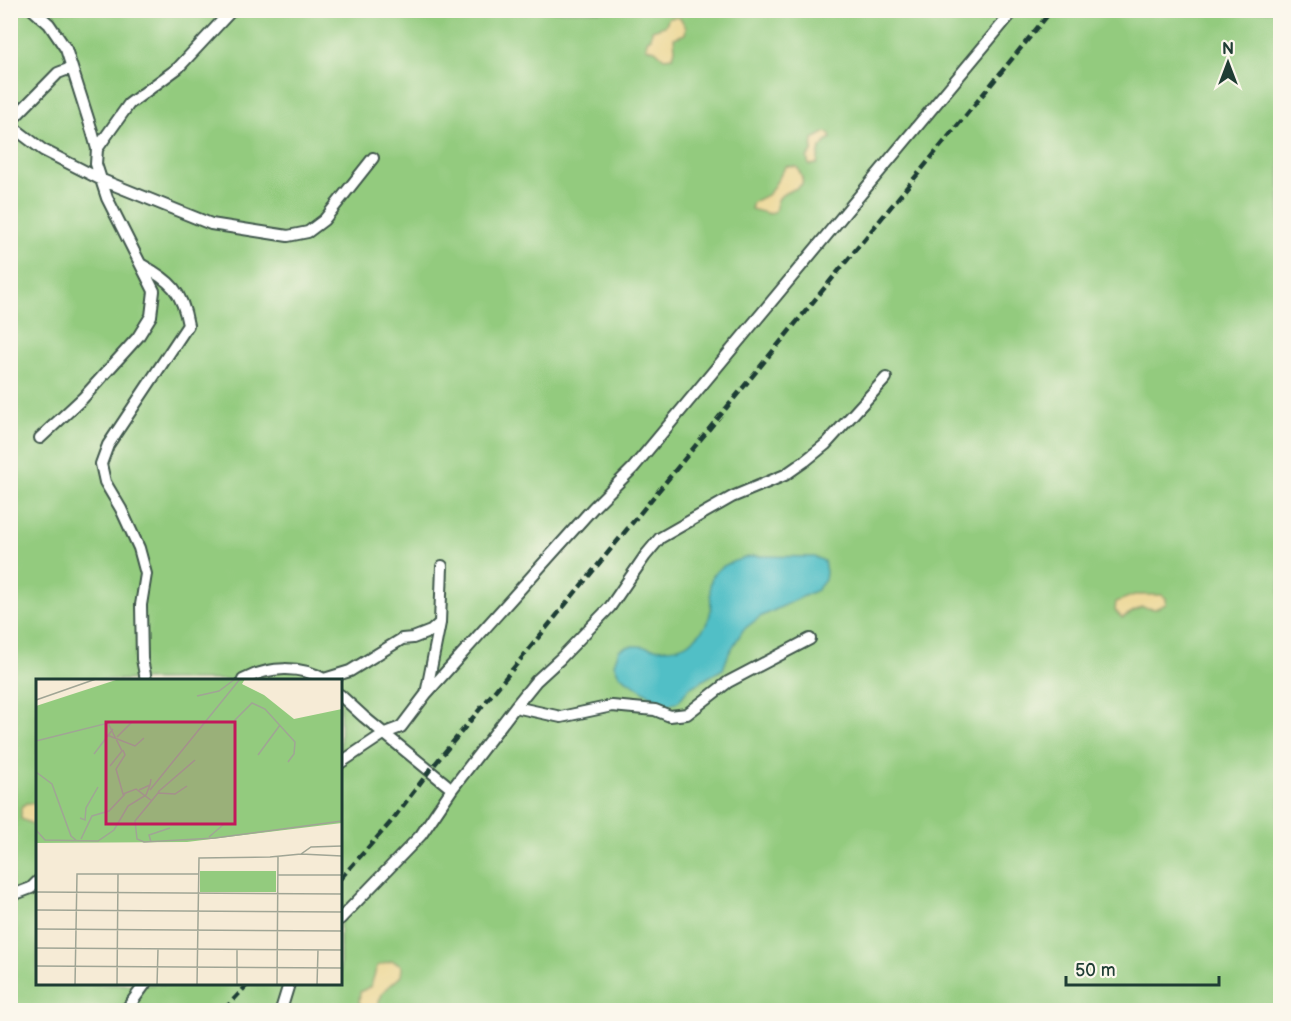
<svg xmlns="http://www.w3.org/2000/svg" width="1291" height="1021" viewBox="0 0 1291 1021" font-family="'Balsamiq Sans',sans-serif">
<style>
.green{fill:#93cb7e;stroke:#598459;stroke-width:1.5;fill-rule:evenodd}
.sand{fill:#eeda9e;stroke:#868c69;stroke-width:1.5}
.water{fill:#51bfc6;stroke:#387e7d;stroke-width:1.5}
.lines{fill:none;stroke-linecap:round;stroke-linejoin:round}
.lane-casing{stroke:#3f574c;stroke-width:14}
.lane{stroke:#fff;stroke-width:10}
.rail{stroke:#1f3d34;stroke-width:4.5;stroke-dasharray:9 4.5;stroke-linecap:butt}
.inset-road{fill:none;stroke:#a0a595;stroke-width:1.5}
.view{fill:#c2185b;fill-opacity:0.15;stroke:#c2185b;stroke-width:3}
.inset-edge{fill:none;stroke:#1f3d34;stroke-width:3}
</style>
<rect width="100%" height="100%" fill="#fbf7ec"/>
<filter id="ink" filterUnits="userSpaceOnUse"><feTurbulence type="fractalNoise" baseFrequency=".0167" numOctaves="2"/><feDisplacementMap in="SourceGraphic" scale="12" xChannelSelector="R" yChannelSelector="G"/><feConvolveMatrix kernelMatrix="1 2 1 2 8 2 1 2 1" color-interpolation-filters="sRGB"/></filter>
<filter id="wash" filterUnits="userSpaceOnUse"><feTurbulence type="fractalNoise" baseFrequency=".008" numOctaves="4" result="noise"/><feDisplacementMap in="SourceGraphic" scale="24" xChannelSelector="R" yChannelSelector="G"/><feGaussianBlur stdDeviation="1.35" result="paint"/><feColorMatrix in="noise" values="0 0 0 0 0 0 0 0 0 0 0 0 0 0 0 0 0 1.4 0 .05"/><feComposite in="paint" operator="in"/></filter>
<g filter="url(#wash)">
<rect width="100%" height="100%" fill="#f6ebd6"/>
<!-- green -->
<path class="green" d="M 11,11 L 1280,11 L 1280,1010 L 11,1010 ZM 38,680 L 340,680 L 340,984 L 38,984 Z"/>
<!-- sand -->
<path class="sand" d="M 677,17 L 681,19 L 686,28 L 685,34 L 674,38 L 675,49 L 673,57 L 664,58 L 655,50 L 646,48 L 647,40 L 651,38 L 652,30 L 665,26 L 669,18 Z
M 826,132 L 830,134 L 831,138 L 820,148 L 817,164 L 809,165 L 807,158 L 812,152 L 813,139 Z
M 786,166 L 797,167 C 813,193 790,185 780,197 C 776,201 777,206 775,211 L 770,214 L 751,209 L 753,202 L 769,194 Z
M 1134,595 L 1162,595 L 1166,598 L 1166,604 L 1155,609 L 1141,607 L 1122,618 L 1115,610 L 1116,602 Z
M 26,803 L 37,804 L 37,826 L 21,819 L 21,808 Z
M 392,961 L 400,964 L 402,968 L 401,976 L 383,992 L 377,1006 L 365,1010 L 359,1002 L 360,992 L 371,986 L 377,966 Z"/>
<!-- water -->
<path class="water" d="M 753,556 L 815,557 L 824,561 L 826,572 L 825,580 L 817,590 L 760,617 L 743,630 L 729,653 L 723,669 L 689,688 L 679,701 L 666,706 L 619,675 L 614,664 L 619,650 C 641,637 669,663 697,636 C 734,601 676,573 753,556 Z"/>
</g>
<g filter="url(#ink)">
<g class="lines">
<defs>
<path id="lane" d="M 33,10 L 49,24 L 66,49 L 92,131 L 97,149 L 96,164 L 107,198 L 154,291 L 151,316 L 138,337 L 83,398 L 40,438
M 10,122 L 58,73 L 71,68
M 10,125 L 43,150 L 102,180 L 211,224 L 288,236 L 308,232 L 324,220 L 373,158
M 97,149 L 129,104 L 178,68 L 232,10
M 142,265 C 171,281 182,291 188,325 L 108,445 L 101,464 L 105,482 L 121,509 L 139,548 L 146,574 L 141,605 L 142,659 L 146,680
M 324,679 L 350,671 L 402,639 L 413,638 L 431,631 L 440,623 L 442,566
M 243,680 C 269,666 300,665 326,680
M 426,694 L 593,508 L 633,468 L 1014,10
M 340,695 L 364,717 L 452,789
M 515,707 L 536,681 L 560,659 L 610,607 L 645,556 L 660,538 L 732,497 L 785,475 L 805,461 L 826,444 L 886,378
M 340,763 L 385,733 L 401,727 L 426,694 L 440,623
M 10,896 L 31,888 L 38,881
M 340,919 L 421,835 L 452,789 L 515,707 L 561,717 L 612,706 L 655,710 L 670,716 L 687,714 L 728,682 L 810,639
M 126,1010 L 145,984
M 281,1010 L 289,984"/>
</defs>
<!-- lane casing -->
<use href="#lane" class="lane-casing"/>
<!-- lane -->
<use href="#lane" class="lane"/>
<!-- rail -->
<path class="rail" d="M 340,879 L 390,823 L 430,770 L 1052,10
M 224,1010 L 248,984"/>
</g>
</g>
<!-- overview -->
<g transform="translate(36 679)">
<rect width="306" height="306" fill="#f6ebd6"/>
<path d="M 83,0 L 209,0 L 206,5 L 228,16 L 258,40 L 306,30 L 306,144 L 151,163 L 0,164 L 0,27 ZM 164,192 L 240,192 L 240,213 L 164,213 Z" fill="#93cb7e"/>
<path class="inset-road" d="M 161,17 L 183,12 L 199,0M 0,21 L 60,0M 198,42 L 216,24 L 229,30 L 259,63 L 258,75 L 252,83M 71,56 L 99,67 L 108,59M 81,58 L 96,43M 0,62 L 72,44 L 86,72 L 74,87M 87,71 L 89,76 L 80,90 L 87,115 L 100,110 L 116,122M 58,75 L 77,50M 222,76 L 244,46M 0,93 L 16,105 L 35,157 L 40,161M 151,107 L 139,115 L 122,114 L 99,142 L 101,160 L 108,163 L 179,159 L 306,142M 103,111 L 114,106 L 115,100M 114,111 L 204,0M 122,113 L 159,81M 44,139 L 49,141 L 50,129 L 62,108M 0,151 L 9,161 L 62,162 L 78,151 L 92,127 L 110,116 L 114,106M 173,158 L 188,145M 45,160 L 56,137 L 73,132 L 89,115M 115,163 L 113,156 L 134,149M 265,175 L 306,177M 242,196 L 306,196M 0,213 L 306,215M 0,231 L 306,233M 0,250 L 306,252M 0,269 L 306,271M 0,287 L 306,289M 39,306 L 41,195 L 162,195M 81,306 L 82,195M 121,306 L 122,270M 161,306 L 163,179 L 234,178 L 265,175 L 275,168 L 306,167M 201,306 L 201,270M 241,306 L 242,177M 281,306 L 282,271"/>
<path class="view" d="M 70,43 L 199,43 L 199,145 L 70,145 Z"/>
<rect width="306" height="306" class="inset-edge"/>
</g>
<!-- margin -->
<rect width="1291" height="1021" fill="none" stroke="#fbf7ec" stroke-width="36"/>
<!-- north arrow -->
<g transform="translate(1228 63)" stroke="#fbf7ec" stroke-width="4.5" paint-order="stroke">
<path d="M0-4.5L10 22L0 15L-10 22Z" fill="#1f3d34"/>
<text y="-9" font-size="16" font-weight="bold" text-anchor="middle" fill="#1f3d34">N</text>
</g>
<!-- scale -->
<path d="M1066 976v9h153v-9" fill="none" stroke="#1f3d34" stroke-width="3"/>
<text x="1075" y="976" font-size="18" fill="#1f3d34" stroke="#fbf7ec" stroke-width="4.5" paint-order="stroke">50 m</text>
</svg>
